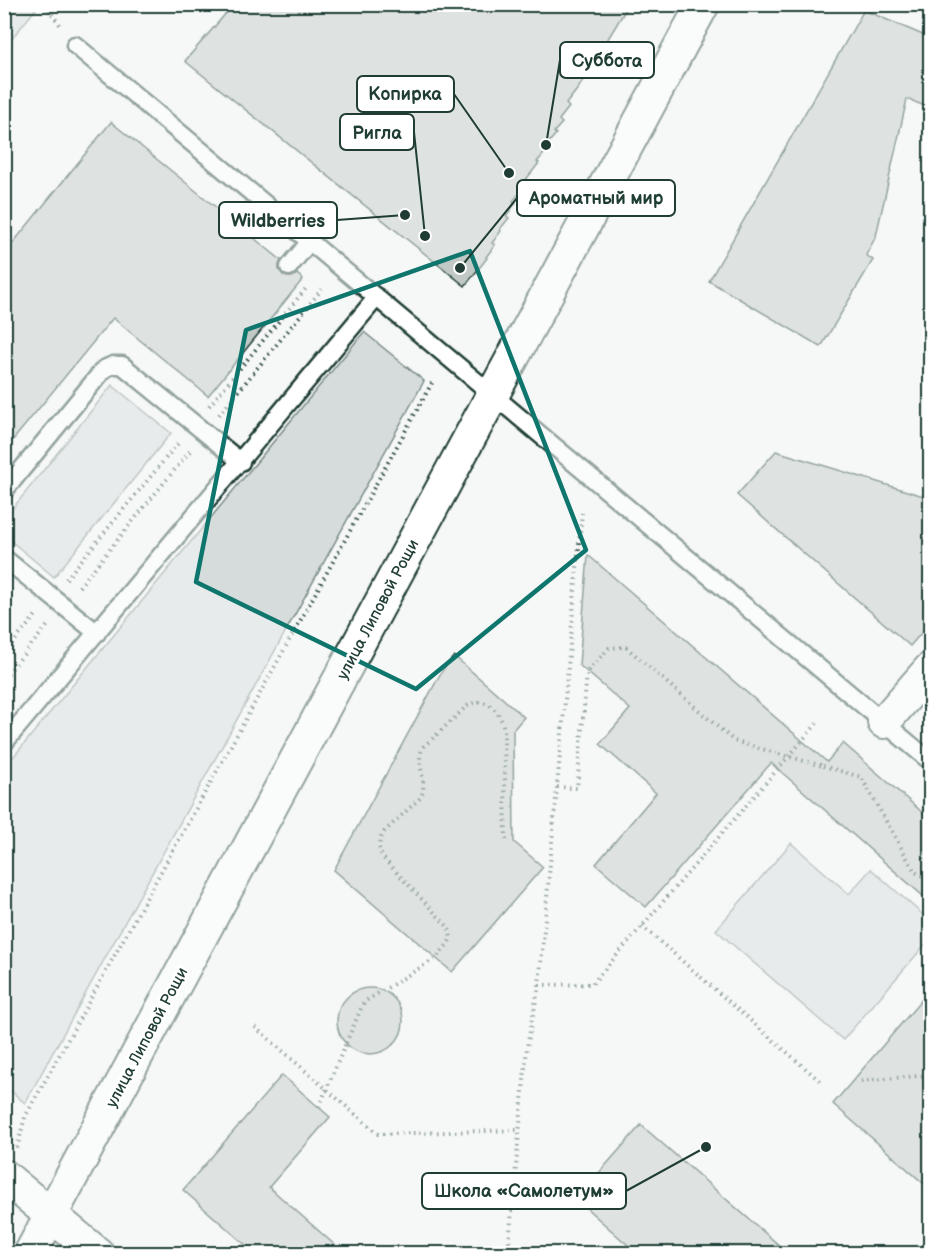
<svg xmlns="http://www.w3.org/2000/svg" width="935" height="1258" viewBox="0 0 935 1258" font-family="'Balsamiq Sans',sans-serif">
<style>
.green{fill:#d6dcdb;stroke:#7a8c88;stroke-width:1.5}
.building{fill:#c0c9c6;stroke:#1f3d34;stroke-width:1.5}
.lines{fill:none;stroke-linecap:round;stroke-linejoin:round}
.lane-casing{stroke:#1f3d34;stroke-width:21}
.street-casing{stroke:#1f3d34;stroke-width:36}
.path{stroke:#1f3d34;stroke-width:4;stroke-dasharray:1.5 4.5;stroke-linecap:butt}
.lane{stroke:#fff;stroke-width:16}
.street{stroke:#fff;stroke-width:32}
.path-bridge{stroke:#1f3d34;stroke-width:4;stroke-dasharray:1.5 4.5;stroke-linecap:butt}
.marked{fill:none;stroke:#0f766e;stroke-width:4.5;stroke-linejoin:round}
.labels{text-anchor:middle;stroke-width:6;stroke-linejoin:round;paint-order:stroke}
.street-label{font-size:16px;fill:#1f3d34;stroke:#fff}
.leader{fill:none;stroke:#1f3d34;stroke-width:2}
.callout-dot{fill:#1f3d34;stroke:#fff;stroke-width:2}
.callout{fill:#fff;stroke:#1f3d34;stroke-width:2}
.callout-label{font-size:18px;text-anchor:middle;font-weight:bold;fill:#1f3d34}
</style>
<rect width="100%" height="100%" fill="#f6f7f7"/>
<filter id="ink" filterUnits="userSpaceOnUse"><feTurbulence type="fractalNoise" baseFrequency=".0167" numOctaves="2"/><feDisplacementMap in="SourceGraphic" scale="12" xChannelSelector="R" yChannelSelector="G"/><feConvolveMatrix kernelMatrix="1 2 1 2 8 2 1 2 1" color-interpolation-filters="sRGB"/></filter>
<g filter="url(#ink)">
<!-- green -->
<path class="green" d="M 5,4 L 39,5 L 5,47 L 4,5 Z
M 364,332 L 424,381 L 25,1103 L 5,1086 L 5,767 Z
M 112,385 L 171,433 L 54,577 L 5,536 L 5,518 Z
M 791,843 L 849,894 L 871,869 L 930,921 L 930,939 L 843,1040 L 716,930 Z"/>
<!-- building -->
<path class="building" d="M 234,4 L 629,4 L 579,87 L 566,104 L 569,107 L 559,120 L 562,123 L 554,132 L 556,134 L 545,147 L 548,149 L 537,162 L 539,163 L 520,187 L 523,189 L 513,201 L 516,203 L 506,216 L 509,218 L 500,229 L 501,231 L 492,243 L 495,245 L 486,257 L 487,258 L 465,286 L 185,61 Z
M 864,10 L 930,38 L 930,108 L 907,99 L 876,236 L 866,255 L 873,260 L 821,347 L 709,281 Z
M 111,122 L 281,260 L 279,265 L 279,270 L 283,275 L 287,277 L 292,277 L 297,274 L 303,279 L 208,396 L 113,318 L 4,451 L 4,254 Z
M 776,451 L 930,498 L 930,623 L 910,646 L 737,495 Z
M 588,555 L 827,762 L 843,743 L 930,819 L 930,902 L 771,763 L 646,907 L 596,864 L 656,793 L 600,744 L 630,709 L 579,665 Z
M 454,656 L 524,717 L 513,730 L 514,842 L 543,867 L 452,972 L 334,870 L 442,671 Z
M337 1021a33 33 0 1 1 66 0a33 33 0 1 1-66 0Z
M 930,990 L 930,1189 L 833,1104 Z
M 282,1075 L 330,1117 L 269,1187 L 345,1254 L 256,1254 L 183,1190 Z
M 641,1125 L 789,1254 L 638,1254 L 576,1199 Z"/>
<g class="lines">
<defs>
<path id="lane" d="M 75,45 L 930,761
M 289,267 L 310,241
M 4,491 L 104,369 L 113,365 L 122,365 L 241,462
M 4,558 L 97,633
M 4,743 L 377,297"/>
<path id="street" d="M 884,722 L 930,669
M 4,1176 L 98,1254
M 30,1254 L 703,4"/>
</defs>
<!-- lane casing -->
<use href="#lane" class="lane-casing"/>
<!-- street casing -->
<use href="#street" class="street-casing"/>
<!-- path -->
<path class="path" d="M 45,4 L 60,25
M 209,406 L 308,286
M 219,415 L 322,289
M 66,579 L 180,441
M 79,587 L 190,451
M 4,654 L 36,615
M 4,678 L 48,625
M 823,766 L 861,777 L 915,872 L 930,879
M 557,787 L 577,788 L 587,672 L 609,648 L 626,647 L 734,741 L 779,754
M 642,926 L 820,1081
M 539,985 L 592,984 L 820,720
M 255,1027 L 378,1134 L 519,1130
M 346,1043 L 364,1002 L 436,958 L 448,944 L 451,938 L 449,928 L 383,858 C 378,848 378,842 384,832 L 420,798 C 430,782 413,762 424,746 C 434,737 443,729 452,720 C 457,716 462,710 467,706 C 486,694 500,711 504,729 L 506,842
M 861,1081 L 930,1075
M 17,1148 L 25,1117 L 432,383
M 508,1254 L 527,1047 L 539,985 L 582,513"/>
<!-- lane -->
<use href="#lane" class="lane"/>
<!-- street -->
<use href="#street" class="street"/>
<!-- path-bridge -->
<path class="path-bridge" d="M 779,754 L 823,766
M 319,1107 L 346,1043"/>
</g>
</g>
<!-- marked area -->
<path d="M0 0H935V1258H0ZM 470,251 L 586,550 L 416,689 L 196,582 L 246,330 Z" fill="#f6f7f7" fill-opacity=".55" fill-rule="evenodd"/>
<path class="marked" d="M 470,251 L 586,550 L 416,689 L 196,582 L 246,330 Z"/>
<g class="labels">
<!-- street labels -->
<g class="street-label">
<text transform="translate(377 609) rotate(-62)" y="6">улица Липовой Рощи</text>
<text transform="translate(146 1037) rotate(-62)" y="6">улица Липовой Рощи</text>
</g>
</g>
<!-- callouts -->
<path class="leader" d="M546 145L560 60M509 173L454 94M425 236L414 132M460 268L517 198M405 215L337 220M706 1147L626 1191"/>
<g class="callout-dot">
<circle cx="546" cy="145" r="6"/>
<circle cx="509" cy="173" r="6"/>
<circle cx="425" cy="236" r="6"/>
<circle cx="460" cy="268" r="6"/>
<circle cx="405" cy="215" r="6"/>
<circle cx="706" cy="1147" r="6"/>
</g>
<g class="callout">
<rect x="560" y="42" width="94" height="36" rx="6"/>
<rect x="357" y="76" width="97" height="36" rx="6"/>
<rect x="340" y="114" width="74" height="36" rx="6"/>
<rect x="517" y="180" width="158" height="36" rx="6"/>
<rect x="219" y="202" width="118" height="36" rx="6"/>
<rect x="422" y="1173" width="204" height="36" rx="6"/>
</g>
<g class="callout-label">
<text x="607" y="67">Суббота</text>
<text x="405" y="100">Копирка</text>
<text x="377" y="139">Ригла</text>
<text x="596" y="204">Ароматный мир</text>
<text x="278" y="227">Wildberries</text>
<text x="524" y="1197">Школа «Самолетум»</text>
</g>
<!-- margin -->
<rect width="935" height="1258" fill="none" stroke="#fff" stroke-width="24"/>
<rect x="12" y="12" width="911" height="1234" fill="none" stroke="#1f3d34" stroke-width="2" filter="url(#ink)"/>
</svg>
